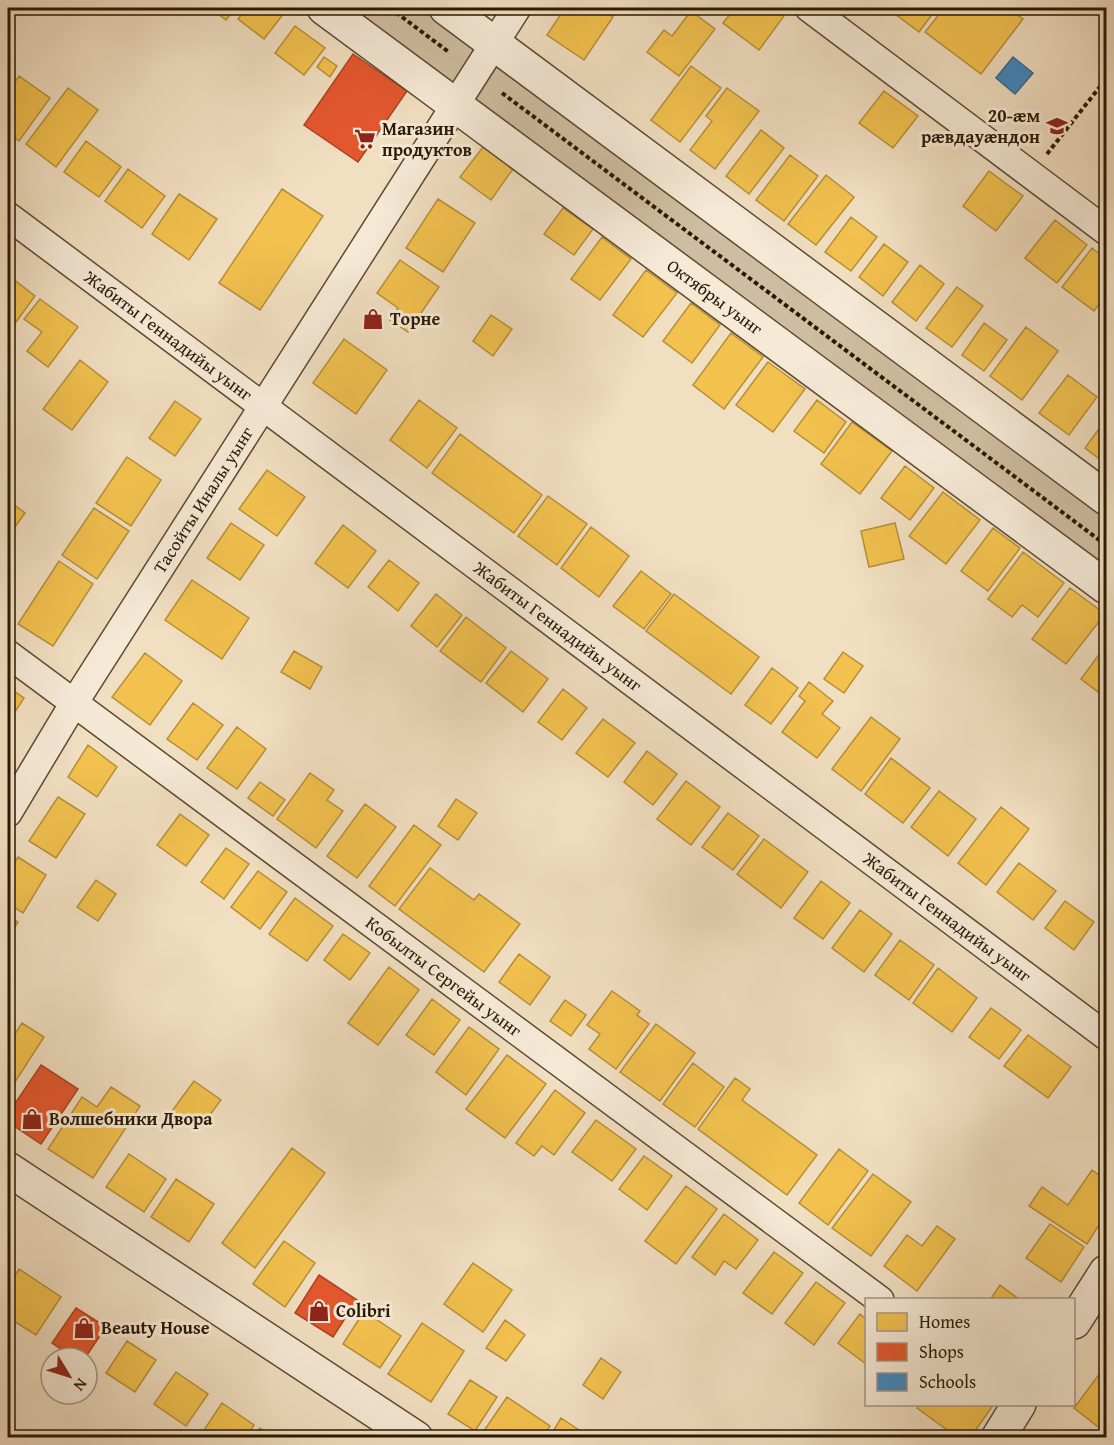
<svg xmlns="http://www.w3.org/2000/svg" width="1114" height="1445" viewBox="0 0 1114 1445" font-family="'Gentium Book Plus',serif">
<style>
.green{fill:#cfbda1;stroke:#7c6b52;stroke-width:1.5}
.homes{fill:#f2c14e;stroke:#b68f38;stroke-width:1.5}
.shops{fill:#e4572e;stroke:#ac4421;stroke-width:1.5}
.schools{fill:#3f88c5;stroke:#39678b;stroke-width:1.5}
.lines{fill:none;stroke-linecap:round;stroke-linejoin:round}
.minor-casing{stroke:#5c4a32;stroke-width:30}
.tertiary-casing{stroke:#5c4a32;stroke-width:36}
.path{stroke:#2a1903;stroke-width:4;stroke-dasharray:4.5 3;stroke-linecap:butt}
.minor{stroke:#f6ead7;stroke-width:27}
.tertiary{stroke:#f6ead7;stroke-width:33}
.labels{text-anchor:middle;stroke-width:6;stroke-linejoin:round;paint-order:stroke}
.poi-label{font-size:18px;font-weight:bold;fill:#2a1903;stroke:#f6ead7;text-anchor:start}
.street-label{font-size:18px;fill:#2a1903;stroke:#f6ead7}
</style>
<rect width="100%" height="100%" fill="#f1dfc1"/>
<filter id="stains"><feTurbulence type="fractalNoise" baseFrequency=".00333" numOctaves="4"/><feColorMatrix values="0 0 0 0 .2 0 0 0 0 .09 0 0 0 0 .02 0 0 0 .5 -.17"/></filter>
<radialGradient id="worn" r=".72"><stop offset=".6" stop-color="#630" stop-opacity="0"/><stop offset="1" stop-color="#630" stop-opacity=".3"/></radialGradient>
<!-- green -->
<path class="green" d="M 341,8 L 432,8 L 479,49 L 454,86 Z
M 497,62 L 1106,512 L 1106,576 L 470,101 Z"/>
<!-- homes -->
<path class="homes" d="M 210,8 L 235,8 L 226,20 Z
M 246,8 L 288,8 L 264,39 L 238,19 Z
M 565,8 L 599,8 L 613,17 L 584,60 L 547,35 Z
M 735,8 L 773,8 L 784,16 L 759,50 L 723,23 Z
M 887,8 L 937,8 L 919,32 Z
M 944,8 L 987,8 L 994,12 L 998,8 L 1008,8 L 1023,19 L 981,74 L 925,32 Z
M 691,11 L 715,29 L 679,76 L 647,52 L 664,30 L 672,36 Z
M 295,26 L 325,48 L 304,75 L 275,53 Z
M 324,57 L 337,66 L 330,77 L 317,67 Z
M 691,66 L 721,88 L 680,142 L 651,120 Z
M 19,76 L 50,98 L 19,141 L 8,132 L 8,92 Z
M 68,88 L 98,110 L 56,167 L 26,144 Z
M 727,88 L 759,111 L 715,169 L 690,150 L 712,121 L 706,116 Z
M 884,91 L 918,116 L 893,148 L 859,123 Z
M 761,130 L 784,148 L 749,194 L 726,176 Z
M 86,141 L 121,167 L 99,197 L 64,172 Z
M 483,147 L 513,169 L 491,200 L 460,177 Z
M 790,155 L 818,176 L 784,221 L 756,200 Z
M 128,169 L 165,196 L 142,228 L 105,201 Z
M 989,171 L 1023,196 L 996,231 L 963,206 Z
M 826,175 L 854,197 L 816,245 L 788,224 Z
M 282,189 L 323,216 L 260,310 L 219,283 Z
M 179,194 L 217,219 L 189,260 L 152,234 Z
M 438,199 L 475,223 L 443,272 L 406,248 Z
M 563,208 L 593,229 L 574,255 L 544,234 Z
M 851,217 L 877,237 L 851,271 L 825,252 Z
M 1055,220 L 1087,245 L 1057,283 L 1025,258 Z
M 602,237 L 631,259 L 600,300 L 571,279 Z
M 884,244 L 908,262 L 883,296 L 859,277 Z
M 1092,248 L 1106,259 L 1106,295 L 1094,311 L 1062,287 Z
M 400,260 L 439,287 L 408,332 L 390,320 L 398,308 L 377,293 Z
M 920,265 L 944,284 L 916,321 L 892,302 Z
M 646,270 L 677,293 L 643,337 L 613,315 Z
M 8,275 L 35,296 L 8,333 Z
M 957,287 L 983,306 L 952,347 L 926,328 Z
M 40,299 L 78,327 L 48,367 L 27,351 L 42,332 L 24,319 Z
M 691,303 L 720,325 L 692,363 L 663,341 Z
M 491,315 L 512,329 L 493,356 L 473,341 Z
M 984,323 L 1007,340 L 984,371 L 962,355 Z
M 1026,327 L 1058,351 L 1022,400 L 990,376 Z
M 731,333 L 763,357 L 724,409 L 693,385 Z
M 344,339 L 387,370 L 356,414 L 313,383 Z
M 80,360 L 108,382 L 72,430 L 43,409 Z
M 768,362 L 805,389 L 773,432 L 736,405 Z
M 1068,375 L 1097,397 L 1069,435 L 1039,413 Z
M 419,400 L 457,428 L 427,468 L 390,440 Z
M 817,400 L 846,422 L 824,453 L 794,431 Z
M 175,401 L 201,419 L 175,456 L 149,438 Z
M 1106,419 L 1106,464 L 1085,448 Z
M 852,422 L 892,451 L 860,494 L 821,464 Z
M 460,434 L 542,495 L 514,533 L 432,473 Z
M 127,457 L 161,480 L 131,526 L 96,503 Z
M 905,466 L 934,488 L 910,520 L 881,498 Z
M 267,470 L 305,497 L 277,536 L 239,509 Z
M 943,492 L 980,520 L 946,564 L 909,536 Z
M 548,496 L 587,524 L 557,565 L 518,536 Z
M 8,500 L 25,513 L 8,537 Z
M 94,508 L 129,531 L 97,579 L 62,555 Z
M 231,523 L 264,545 L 240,580 L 207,558 Z
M 895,523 L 904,559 L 869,567 L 861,531 Z
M 343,525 L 376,551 L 348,588 L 315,563 Z
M 591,527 L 629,556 L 599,597 L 561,568 Z
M 993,528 L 1020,548 L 988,591 L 961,571 Z
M 1023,552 L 1064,583 L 1038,617 L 1022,605 L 1012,617 L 988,599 Z
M 389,560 L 419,583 L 398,611 L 368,587 Z
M 59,561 L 93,584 L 53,646 L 18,624 Z
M 641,571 L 671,594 L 644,629 L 613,606 Z
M 192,580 L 249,618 L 222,659 L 165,620 Z
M 1070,588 L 1105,614 L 1066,664 L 1032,639 Z
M 436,594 L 462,615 L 437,647 L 411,626 Z
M 674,594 L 759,657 L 731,694 L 646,631 Z
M 466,617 L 506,648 L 481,682 L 440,651 Z
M 1106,645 L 1106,698 L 1081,679 Z
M 294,651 L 322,667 L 310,689 L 281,672 Z
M 511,651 L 548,679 L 523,712 L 486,683 Z
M 843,652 L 863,666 L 844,693 L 824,679 Z
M 145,653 L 182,681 L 150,725 L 112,697 Z
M 772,668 L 798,688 L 771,724 L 745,705 Z
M 809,682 L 833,701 L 822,714 L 840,728 L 817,758 L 782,732 L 805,701 L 799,696 Z
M 8,687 L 24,698 L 8,723 Z
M 563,689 L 587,708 L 562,740 L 538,722 Z
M 193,703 L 223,725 L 197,760 L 167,739 Z
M 871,717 L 900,739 L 861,791 L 832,769 Z
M 603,719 L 635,743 L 608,777 L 576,753 Z
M 237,727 L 266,749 L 237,789 L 207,768 Z
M 88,745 L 117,767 L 97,797 L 68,777 Z
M 647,751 L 677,774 L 653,805 L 624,782 Z
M 891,758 L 930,788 L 903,823 L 865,794 Z
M 310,773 L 334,790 L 327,800 L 343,811 L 316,848 L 277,819 Z
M 686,781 L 720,807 L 691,845 L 657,819 Z
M 260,782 L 285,800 L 273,816 L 248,798 Z
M 939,791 L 976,819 L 948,856 L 911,827 Z
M 58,797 L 85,814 L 56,858 L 29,841 Z
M 456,799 L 477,813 L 458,840 L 438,826 Z
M 365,804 L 396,827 L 357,878 L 327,856 Z
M 1001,807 L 1029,829 L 986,885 L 958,863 Z
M 728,813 L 759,836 L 733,870 L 702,847 Z
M 180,814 L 209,835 L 186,866 L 157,845 Z
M 414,825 L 441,845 L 395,906 L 369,886 Z
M 764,839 L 808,872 L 781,908 L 737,874 Z
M 226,848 L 249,864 L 224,899 L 201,882 Z
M 18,857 L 46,875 L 23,913 L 8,903 L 8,874 Z
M 1019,863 L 1056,891 L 1033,920 L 997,892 Z
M 430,868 L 474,900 L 479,894 L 520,924 L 484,972 L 399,909 Z
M 258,871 L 287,892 L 260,929 L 231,907 Z
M 96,880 L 116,894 L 98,921 L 77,907 Z
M 821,881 L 850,903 L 823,939 L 794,918 Z
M 295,898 L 333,926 L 307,961 L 269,934 Z
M 1065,901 L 1094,922 L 1074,950 L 1045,928 Z
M 860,910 L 892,934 L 864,972 L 832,948 Z
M 8,916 L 18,922 L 8,938 Z
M 343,934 L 370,953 L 350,980 L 324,960 Z
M 900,940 L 934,965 L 909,1000 L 875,975 Z
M 519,954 L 550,977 L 530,1005 L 499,982 Z
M 389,967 L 419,990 L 378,1045 L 348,1023 Z
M 938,968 L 977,998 L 952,1032 L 913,1003 Z
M 612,991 L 640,1011 L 637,1015 L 649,1024 L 616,1069 L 589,1049 L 600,1034 L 587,1025 Z
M 432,999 L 460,1020 L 434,1055 L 406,1035 Z
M 565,1000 L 586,1015 L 571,1036 L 550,1021 Z
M 991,1008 L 1021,1030 L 999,1059 L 969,1037 Z
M 22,1023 L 44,1037 L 8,1093 L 8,1045 Z
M 656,1024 L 695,1053 L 660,1101 L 620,1072 Z
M 469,1027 L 499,1049 L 466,1095 L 436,1072 Z
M 1028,1035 L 1071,1067 L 1048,1098 L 1004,1066 Z
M 507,1055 L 546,1084 L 505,1138 L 466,1109 Z
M 693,1063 L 724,1087 L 695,1127 L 663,1104 Z
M 735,1078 L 750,1089 L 742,1100 L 817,1155 L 787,1195 L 698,1129 Z
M 194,1081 L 221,1100 L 198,1131 L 172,1111 Z
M 111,1087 L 140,1106 L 93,1178 L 48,1149 L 82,1097 L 97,1107 Z
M 555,1090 L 585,1113 L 554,1155 L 542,1146 L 534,1156 L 516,1143 Z
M 596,1120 L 636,1149 L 612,1181 L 572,1152 Z
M 292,1148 L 325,1173 L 255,1268 L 222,1243 Z
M 839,1149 L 868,1171 L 828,1225 L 799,1203 Z
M 129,1154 L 166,1179 L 144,1212 L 106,1187 Z
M 644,1156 L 672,1176 L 647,1210 L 619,1189 Z
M 1092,1170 L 1106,1180 L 1106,1214 L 1087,1244 L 1029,1206 L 1042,1187 L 1068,1205 Z
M 873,1174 L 911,1202 L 871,1256 L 832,1228 Z
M 176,1179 L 214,1204 L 189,1242 L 151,1217 Z
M 686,1186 L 717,1209 L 676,1264 L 645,1241 Z
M 724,1214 L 758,1240 L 736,1269 L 724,1261 L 715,1275 L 692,1257 Z
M 1050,1224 L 1084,1247 L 1061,1282 L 1026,1258 Z
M 937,1226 L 955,1239 L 917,1291 L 884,1266 L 907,1235 L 922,1246 Z
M 284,1241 L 315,1263 L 285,1307 L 253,1284 Z
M 774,1252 L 803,1273 L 772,1314 L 743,1293 Z
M 473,1263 L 512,1290 L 483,1332 L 444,1304 Z
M 19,1269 L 61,1297 L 36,1335 L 14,1321 L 8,1330 L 8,1287 Z
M 816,1282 L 845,1303 L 814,1345 L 785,1323 Z
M 1000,1285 L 1020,1300 L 990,1300 Z
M 364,1311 L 401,1336 L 380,1368 L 343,1344 Z
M 860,1314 L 866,1319 L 866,1364 L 838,1343 Z
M 505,1320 L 525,1335 L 506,1361 L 486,1348 Z
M 422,1323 L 464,1351 L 431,1402 L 388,1374 Z
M 127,1341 L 156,1360 L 135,1392 L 106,1373 Z
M 601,1358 L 621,1372 L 603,1399 L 583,1385 Z
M 1106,1365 L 1106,1433 L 1074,1408 Z
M 176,1372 L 208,1394 L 186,1426 L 154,1404 Z
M 470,1380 L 497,1397 L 475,1431 L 448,1414 Z
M 507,1397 L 550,1426 L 542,1438 L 485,1438 L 481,1435 Z
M 222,1403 L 254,1425 L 246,1438 L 200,1436 Z
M 919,1404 L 994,1404 L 970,1438 L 958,1438 L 917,1408 Z
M 561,1418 L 591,1438 L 549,1438 Z
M 260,1428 L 274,1438 L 254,1438 Z"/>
<!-- shops -->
<path class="shops" d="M 353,54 L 407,91 L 358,162 L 304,125 Z
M 41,1065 L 78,1089 L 41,1144 L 8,1122 L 8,1114 Z
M 319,1275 L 357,1300 L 333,1337 L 295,1313 Z
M 76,1308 L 106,1327 L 85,1358 L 74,1358 L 52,1343 Z"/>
<!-- schools -->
<path class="schools" d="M 1013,57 L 1033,73 L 1015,94 L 996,78 Z"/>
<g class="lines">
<defs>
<g id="minor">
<path d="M 809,8 L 1106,231"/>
<path id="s1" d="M 8,216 L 1106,1036"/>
<path id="s2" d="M 8,654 L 880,1300"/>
<path id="s3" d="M 8,813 L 74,703 L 517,8"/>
</g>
<g id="tertiary">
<path id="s4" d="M 324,8 L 1106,587"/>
<path d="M 446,8 L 1106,498"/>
<path d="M 8,1169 L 416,1438"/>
<path d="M 1074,1322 L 1106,1272"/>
<path d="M 998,1438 L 1019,1404"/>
</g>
</defs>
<!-- minor casing -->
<use href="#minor" class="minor-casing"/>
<!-- tertiary casing -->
<use href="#tertiary" class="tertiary-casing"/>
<!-- path -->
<path class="path" d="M 390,8 L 450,53
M 502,93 L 1106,545
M 1047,154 L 1106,79"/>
<!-- minor -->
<use href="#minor" class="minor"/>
<!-- tertiary -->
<use href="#tertiary" class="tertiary"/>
</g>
<!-- icons -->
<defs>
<symbol id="school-bare" viewBox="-9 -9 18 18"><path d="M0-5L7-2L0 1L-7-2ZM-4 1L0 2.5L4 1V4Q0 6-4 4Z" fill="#8f2418" stroke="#f6ead7" stroke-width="2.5" paint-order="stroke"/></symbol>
<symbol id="supermarket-bare" viewBox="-9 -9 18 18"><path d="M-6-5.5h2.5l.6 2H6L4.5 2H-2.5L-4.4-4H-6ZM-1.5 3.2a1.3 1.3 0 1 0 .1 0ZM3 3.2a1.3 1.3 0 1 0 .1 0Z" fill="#8f2418" stroke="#f6ead7" stroke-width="2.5" paint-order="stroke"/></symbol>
<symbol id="shop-bare" viewBox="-9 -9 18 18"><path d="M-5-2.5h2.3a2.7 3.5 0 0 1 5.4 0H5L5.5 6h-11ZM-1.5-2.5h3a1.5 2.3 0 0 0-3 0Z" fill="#8f2418" stroke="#f6ead7" stroke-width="2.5" paint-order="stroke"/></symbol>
</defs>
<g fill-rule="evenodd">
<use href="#school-bare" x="1042" y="111" width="30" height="30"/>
<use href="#supermarket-bare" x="350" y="124" width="30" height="30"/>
<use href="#shop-bare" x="358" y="304" width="30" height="30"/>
<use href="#shop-bare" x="17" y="1104" width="30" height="30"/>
<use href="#shop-bare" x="304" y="1296" width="30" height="30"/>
<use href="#shop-bare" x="69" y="1313" width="30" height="30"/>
</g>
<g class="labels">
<!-- poi labels -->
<g class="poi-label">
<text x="1040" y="122" text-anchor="end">20-æм<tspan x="1040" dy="21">рӕвдауӕндон</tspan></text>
<text x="382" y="135">Магазин<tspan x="382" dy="21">продуктов</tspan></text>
<text x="390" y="325">Торне</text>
<text x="49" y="1125">Волшебники Двора</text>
<text x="336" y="1317">Colibri</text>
<text x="101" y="1334">Beauty House</text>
</g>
<!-- street labels -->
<g class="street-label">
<text dy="6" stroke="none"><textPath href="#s4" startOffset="486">Октябры уынг</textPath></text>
<text dy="6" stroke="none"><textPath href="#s1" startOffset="200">Жабиты Геннадийы уынг</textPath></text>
<text dy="6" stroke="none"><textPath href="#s3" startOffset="369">Тасойты Иналы уынг</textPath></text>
<text dy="6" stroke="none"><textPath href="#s1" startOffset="686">Жабиты Геннадийы уынг</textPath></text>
<text dy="6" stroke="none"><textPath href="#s1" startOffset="1172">Жабиты Геннадийы уынг</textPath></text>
<text dy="6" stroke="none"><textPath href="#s2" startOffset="542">Кобылты Сергейы уынг</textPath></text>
</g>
</g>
<!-- margin -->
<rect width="1114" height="1445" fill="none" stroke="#f1dfc1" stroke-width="30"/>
<rect x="9" y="9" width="1096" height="1427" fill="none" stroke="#2a1903" stroke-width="3"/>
<rect x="15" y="15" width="1084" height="1415" fill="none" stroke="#2a1903" stroke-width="1.5"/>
<!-- legend -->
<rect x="865" y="1298" width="210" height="108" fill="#f6ead7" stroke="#a49682" stroke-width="1.5"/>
<rect x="877" y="1313" width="30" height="18" fill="#f2c14e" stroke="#a49682" stroke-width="1.5"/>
<text x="919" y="1328" font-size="18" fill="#2a1903">Homes</text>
<rect x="877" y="1343" width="30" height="18" fill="#e4572e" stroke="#a49682" stroke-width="1.5"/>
<text x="919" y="1358" font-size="18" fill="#2a1903">Shops</text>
<rect x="877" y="1373" width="30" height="18" fill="#3f88c5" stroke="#a49682" stroke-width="1.5"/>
<text x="919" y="1388" font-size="18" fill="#2a1903">Schools</text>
<!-- north arrow -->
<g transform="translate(69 1376) rotate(128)"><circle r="28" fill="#f6ead7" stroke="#a49682" stroke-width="1.5"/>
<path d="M0-4.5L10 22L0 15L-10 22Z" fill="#8f2418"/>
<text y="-9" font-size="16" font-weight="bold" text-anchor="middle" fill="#2a1903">N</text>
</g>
<rect width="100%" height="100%" filter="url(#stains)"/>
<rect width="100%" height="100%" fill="url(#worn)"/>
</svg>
